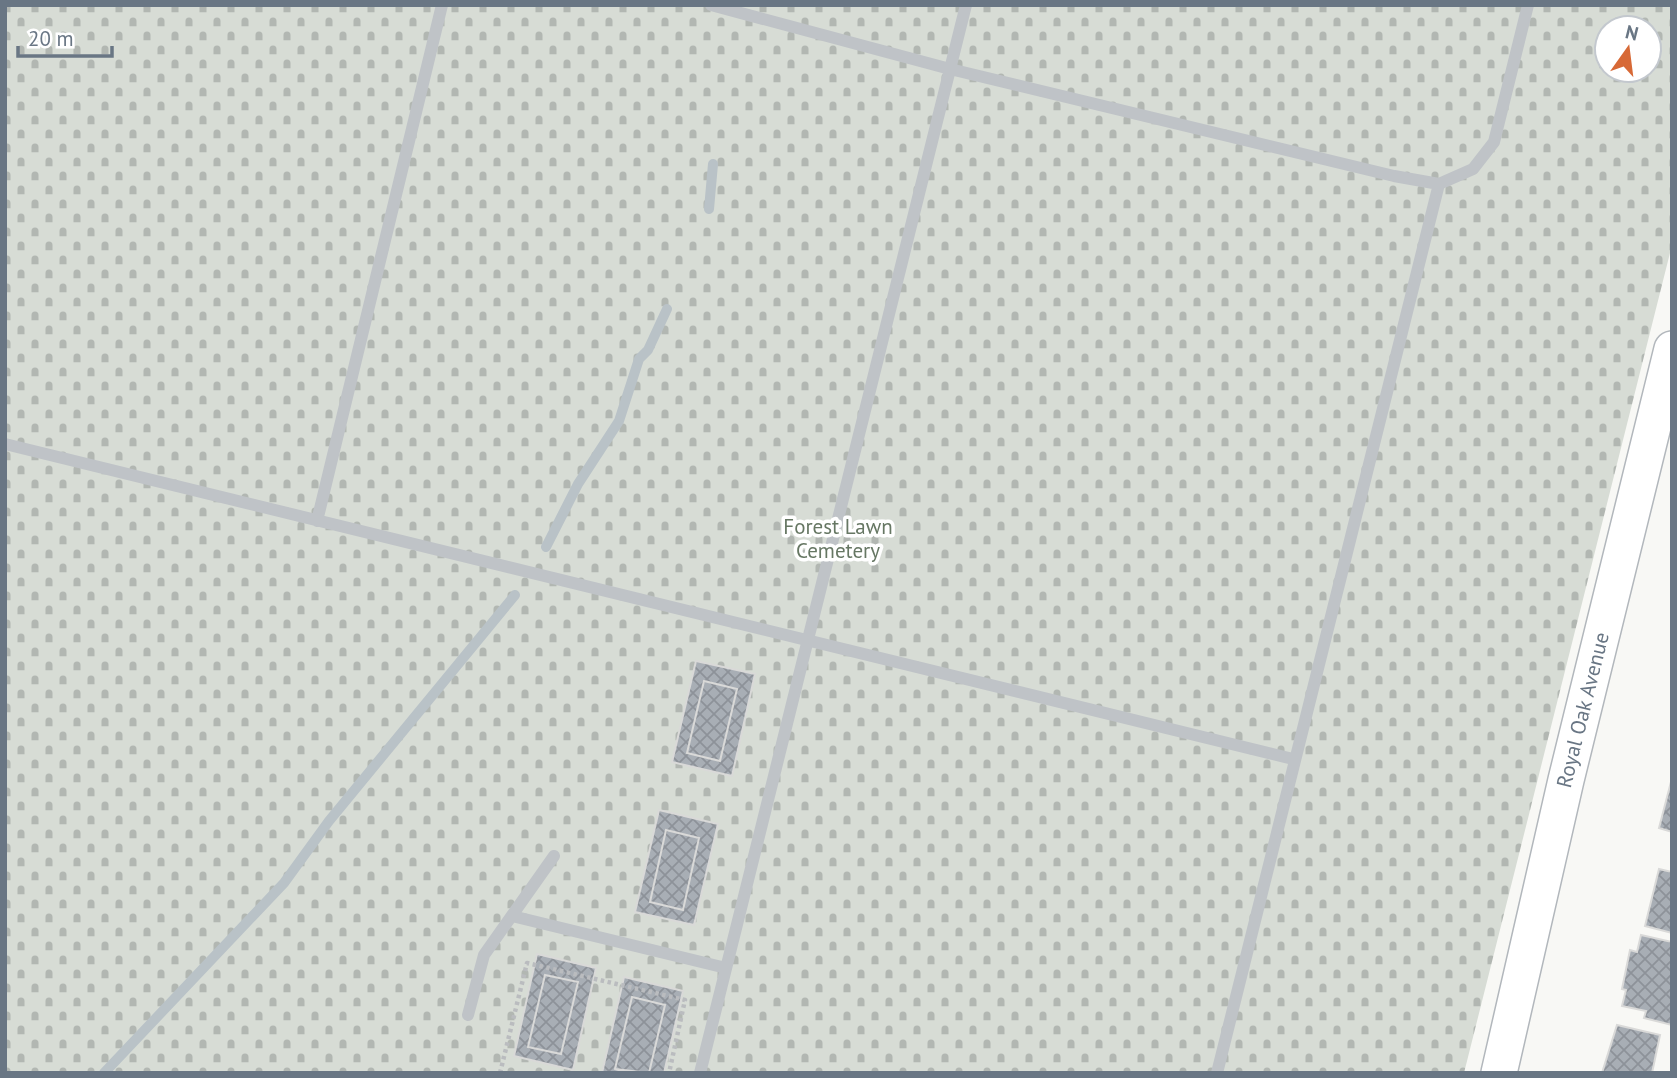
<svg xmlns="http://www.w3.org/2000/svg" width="1677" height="1078" viewBox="0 0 1677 1078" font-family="'PT Sans',sans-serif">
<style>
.cemetery{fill:url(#cemetery-stones);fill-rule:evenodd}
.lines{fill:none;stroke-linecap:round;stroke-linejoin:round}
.stream{stroke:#b9c2c7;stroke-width:10}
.building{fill:url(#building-cross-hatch);stroke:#d9d9d8;stroke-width:2;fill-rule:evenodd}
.secondary-casing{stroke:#b2b7bc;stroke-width:38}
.path{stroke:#babcbf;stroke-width:4.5;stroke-dasharray:3.5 3.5;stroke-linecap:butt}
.lane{stroke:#bfc3c7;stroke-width:12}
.secondary{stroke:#fff;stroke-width:35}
.labels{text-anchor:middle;stroke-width:7;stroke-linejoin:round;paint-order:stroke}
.park-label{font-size:21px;fill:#667763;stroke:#fff}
.street-label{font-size:21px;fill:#697684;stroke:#fff}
</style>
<defs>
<pattern id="cemetery-stones" width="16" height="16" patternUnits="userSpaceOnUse" patternTransform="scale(1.75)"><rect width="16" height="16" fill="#d7dcd5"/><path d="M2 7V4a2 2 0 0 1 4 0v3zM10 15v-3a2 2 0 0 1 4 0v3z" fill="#b2b7b2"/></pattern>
<pattern id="building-cross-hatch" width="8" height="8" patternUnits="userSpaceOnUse" patternTransform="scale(1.75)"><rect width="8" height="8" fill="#a8aeb5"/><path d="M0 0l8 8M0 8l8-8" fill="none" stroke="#8d9299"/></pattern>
</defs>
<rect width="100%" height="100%" fill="#f8f8f5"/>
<!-- cemetery -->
<path class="cemetery" d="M 5,5 L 1672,5 L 1672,245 L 1464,1073 L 5,1073 ZM 1607,28 L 1649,28 L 1649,70 L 1607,70 Z"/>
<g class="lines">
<!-- stream -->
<path class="stream" d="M 709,209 L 713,164
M 546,547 L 578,484 L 619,421 L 639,359 L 648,350 L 667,309
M 104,1073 L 284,883 L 329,821 L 515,595"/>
</g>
<!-- building -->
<path class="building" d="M 696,661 L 755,674 L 732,776 L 672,762 ZM 704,681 L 737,689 L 720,761 L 687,753 Z
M 704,681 L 737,689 L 720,761 L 687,753 Z
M 1672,778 L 1672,832 L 1659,828 Z
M 659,810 L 718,824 L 694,925 L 635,912 ZM 666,830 L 699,838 L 683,910 L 650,902 Z
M 666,830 L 699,838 L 683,910 L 650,902 Z
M 1659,869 L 1672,872 L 1672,933 L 1645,926 Z
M 1641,935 L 1672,942 L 1672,1025 L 1644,1018 L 1646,1011 L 1622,1006 L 1626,990 L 1622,989 L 1630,950 L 1637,952 Z
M 537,954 L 596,968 L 573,1070 L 514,1056 ZM 545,975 L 578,982 L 561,1054 L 528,1047 Z
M 545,975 L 578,982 L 561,1054 L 528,1047 Z
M 624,977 L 683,991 L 664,1073 L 649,1073 L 665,1005 L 632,997 L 615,1069 L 629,1073 L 602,1073 Z
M 632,997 L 665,1005 L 649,1073 L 615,1069 Z
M 1617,1025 L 1660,1035 L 1652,1073 L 1602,1073 Z"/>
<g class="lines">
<defs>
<path id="secondary" d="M 1499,1073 L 1566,780 L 1672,349"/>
</defs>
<!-- secondary casing -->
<use href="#secondary" class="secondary-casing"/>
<!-- path -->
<path class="path" d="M 500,1073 L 527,963 L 685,1000 L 669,1073"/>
<!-- lane -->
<path class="lane" d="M 711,5 L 950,69 L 1394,176 L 1439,184
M 5,444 L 1293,759
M 317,521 L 442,5
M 512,916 L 726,968
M 468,1015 L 484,955 L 554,856
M 700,1073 L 966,5
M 1217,1073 L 1439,184 L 1473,169 L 1494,142 L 1528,5"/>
<!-- secondary -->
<use href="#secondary" class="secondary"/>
</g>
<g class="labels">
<!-- park labels -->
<g class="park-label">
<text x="838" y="534">Forest Lawn<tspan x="838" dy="24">Cemetery</tspan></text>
</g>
<!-- street labels -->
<g class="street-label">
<text transform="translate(1583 710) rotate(-76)" y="7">Royal Oak Avenue</text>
</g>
</g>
<!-- border -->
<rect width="1677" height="1078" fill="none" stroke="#697684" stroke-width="14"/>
<!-- north arrow -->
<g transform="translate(1628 49) rotate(14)"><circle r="33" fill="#ffffff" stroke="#c3c8ce" stroke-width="2"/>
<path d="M0-5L12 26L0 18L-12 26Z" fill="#d76936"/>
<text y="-10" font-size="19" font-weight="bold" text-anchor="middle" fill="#697684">N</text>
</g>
<!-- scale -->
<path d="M18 46v10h94v-10" fill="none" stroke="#697684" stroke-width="3.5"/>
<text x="28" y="46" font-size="21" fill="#697684" stroke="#ffffff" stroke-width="5" paint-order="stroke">20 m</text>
</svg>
